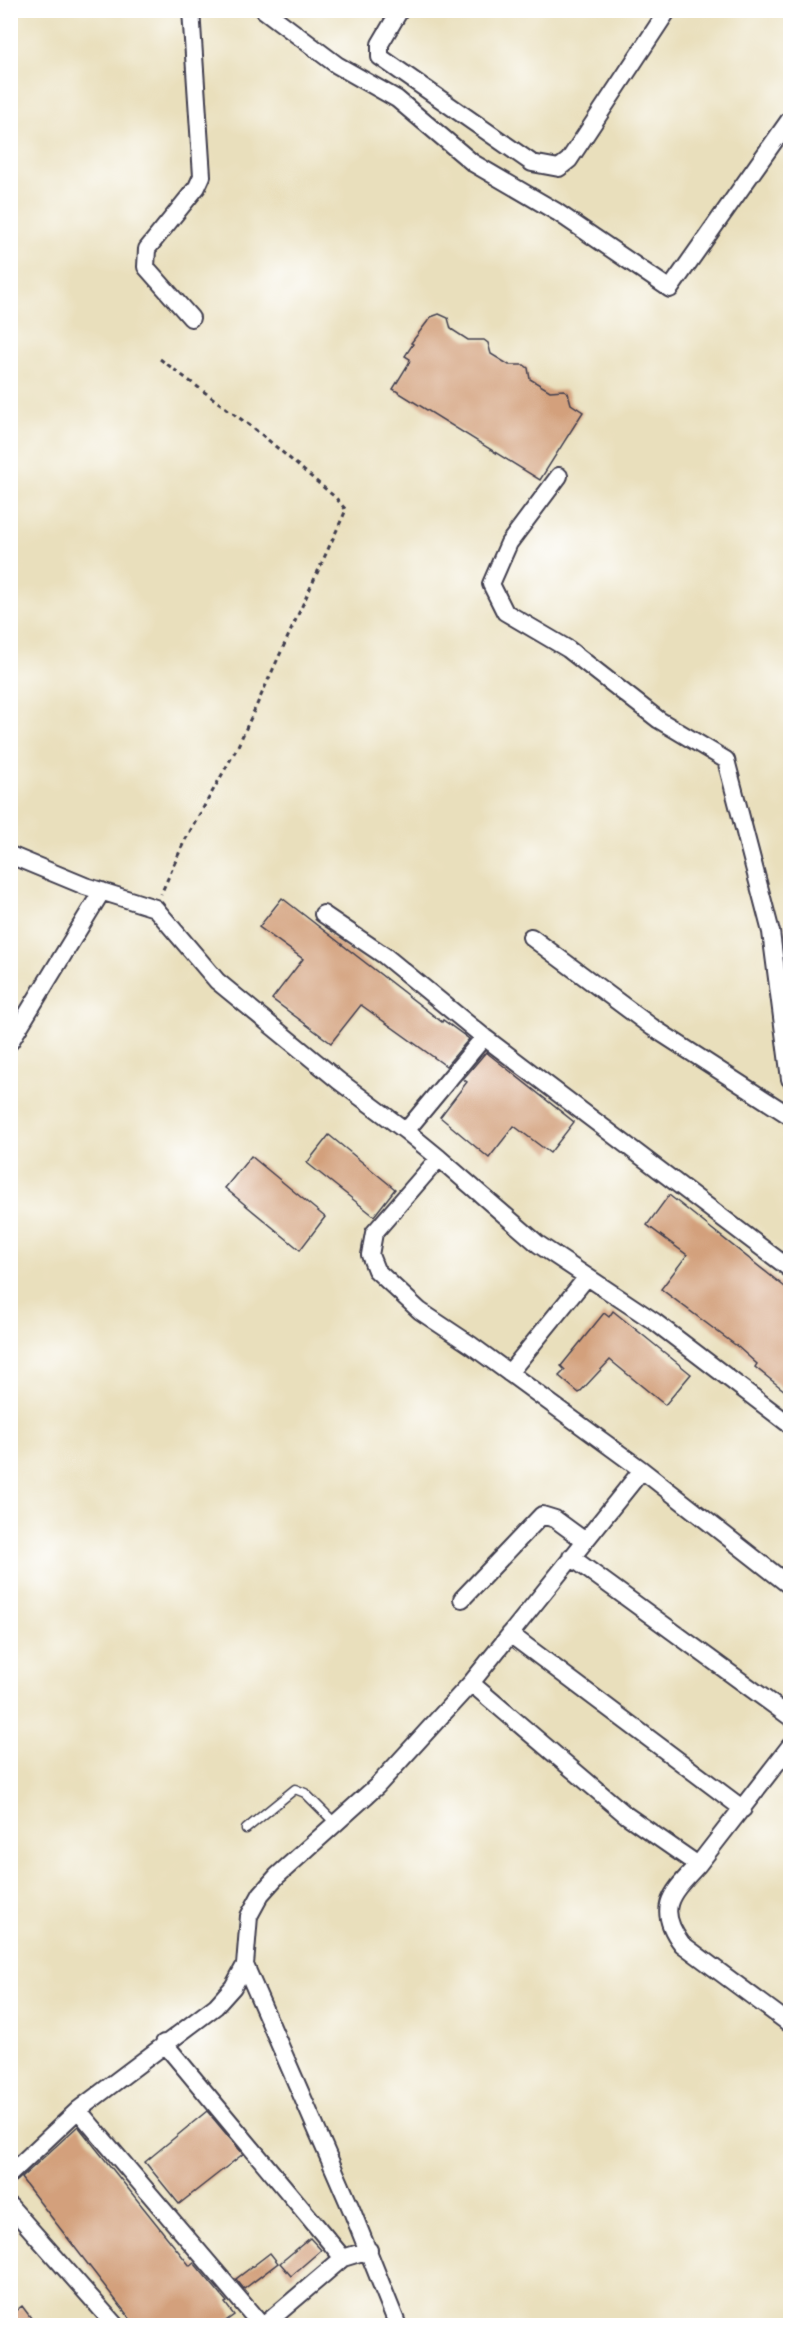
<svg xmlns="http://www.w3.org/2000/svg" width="801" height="2336" viewBox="0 0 801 2336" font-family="'Libre Bodoni',serif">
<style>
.building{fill:#d3a07b}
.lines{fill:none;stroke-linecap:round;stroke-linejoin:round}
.lane-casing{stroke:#403e4e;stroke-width:11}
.street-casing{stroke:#403e4e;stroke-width:20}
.path{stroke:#403e4e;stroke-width:3;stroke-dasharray:4.5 4.5;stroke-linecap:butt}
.lane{stroke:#fff;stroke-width:8}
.street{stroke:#fff;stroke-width:16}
</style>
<rect width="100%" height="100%" fill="#fff"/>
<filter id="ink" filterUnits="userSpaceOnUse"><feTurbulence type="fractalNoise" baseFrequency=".0167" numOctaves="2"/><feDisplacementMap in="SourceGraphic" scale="12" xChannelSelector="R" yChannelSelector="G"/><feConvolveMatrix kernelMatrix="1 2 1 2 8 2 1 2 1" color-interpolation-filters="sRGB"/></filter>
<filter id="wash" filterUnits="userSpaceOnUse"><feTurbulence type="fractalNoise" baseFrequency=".008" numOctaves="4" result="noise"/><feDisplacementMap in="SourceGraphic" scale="24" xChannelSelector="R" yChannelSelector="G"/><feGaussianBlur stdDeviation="1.35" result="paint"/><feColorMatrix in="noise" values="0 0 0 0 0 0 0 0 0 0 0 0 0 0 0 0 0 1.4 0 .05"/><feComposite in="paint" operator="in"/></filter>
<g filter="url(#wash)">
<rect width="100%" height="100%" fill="#e9dfbc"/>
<g id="blocks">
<!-- building -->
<path class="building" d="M 439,314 L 448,318 L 451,329 L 468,340 L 484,340 L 488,343 L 491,354 L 509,365 L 524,365 L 528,368 L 530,379 L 550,391 L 564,390 L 568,393 L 571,404 L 583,412 L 540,480 L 393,389 L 409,363 L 410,359 L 405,356 L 413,344 L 411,343 L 431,317 Z
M 282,898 L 442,1022 L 443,1020 L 469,1039 L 446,1066 L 361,1005 L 331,1043 L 272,999 L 303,959 L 259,927 Z
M 486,1052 L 574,1122 L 550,1153 L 514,1126 L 489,1158 L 440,1117 L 467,1082 L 463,1079 Z
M 329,1135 L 395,1189 L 374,1216 L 307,1163 Z
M 251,1156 L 325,1217 L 300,1250 L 225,1188 Z
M 669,1195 L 790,1291 L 790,1395 L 755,1367 L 757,1364 L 738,1347 L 661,1289 L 687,1255 L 647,1225 Z
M 613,1311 L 691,1374 L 665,1405 L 610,1360 L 579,1393 L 559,1376 L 565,1370 L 561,1366 L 604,1313 L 609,1317 Z
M 207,2111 L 243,2154 L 179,2204 L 145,2162 Z
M 78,2126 L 190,2266 L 194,2263 L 227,2302 L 225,2303 L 234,2315 L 220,2325 L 135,2325 L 21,2178 Z
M 310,2238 L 321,2250 L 291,2276 L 280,2263 Z
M 270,2253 L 278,2263 L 244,2289 L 236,2279 Z
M 22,2306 L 31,2318 L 36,2325 L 10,2325 L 10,2315 Z"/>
</g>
</g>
<g filter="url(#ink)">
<use href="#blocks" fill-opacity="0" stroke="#403e4e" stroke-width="1.5"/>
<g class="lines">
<defs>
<path id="lane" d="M 246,1829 L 295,1789 L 305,1793 L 336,1824"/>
<path id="street" d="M 191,10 L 202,176 L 197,187 L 147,249 L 146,267 L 191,318
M 264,10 L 337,65 L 397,99 L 473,163 L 557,212 L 670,289 L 790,119
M 400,10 L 380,44 L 380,57 L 532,163 L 559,168 L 569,160 L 668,10
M 559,476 L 509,543 L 491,584 L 505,612 L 568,649 L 659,720 L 726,760 L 771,932 L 790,1079
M 10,855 L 85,886 L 155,908 L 217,981 L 339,1081 L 406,1131
M 323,914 L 385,956 L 484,1037
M 531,937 L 652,1027 L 790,1116
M 10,1042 L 102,891
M 439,1158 L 538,1244 L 655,1322 L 790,1425
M 790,1269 L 484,1037 L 406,1131 L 439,1158 L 374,1233 L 370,1255 L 376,1270 L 420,1311 L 471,1345 L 642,1470 L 790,1586
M 509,1373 L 587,1277
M 571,1557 L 790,1717
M 462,1599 L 542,1515 L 555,1519 L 585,1541
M 510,1634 L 743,1809
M 471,1683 L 626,1815 L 698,1865 L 790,1746
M 698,1865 C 673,1892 654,1907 682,1944 L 790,2024
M 245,1965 L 352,2211 L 398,2326
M 164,2043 L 343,2258
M 78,2110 L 262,2326
M 10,2174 L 78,2110 L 216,2006 L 233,1987 L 245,1965 L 249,1916 L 261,1894 L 277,1876 L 377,1786 L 471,1683 L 642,1470
M 10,2206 L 116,2326
M 263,2326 L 343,2258 L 369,2250"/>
</defs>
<!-- lane casing -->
<use href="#lane" class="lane-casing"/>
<!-- street casing -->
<use href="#street" class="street-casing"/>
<!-- path -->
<path class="path" d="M 160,359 L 261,434 L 336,498 L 346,510 L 237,748 L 184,842 L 161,894"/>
<!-- lane -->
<use href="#lane" class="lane"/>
<!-- street -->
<use href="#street" class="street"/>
</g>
</g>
<!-- margin -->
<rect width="801" height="2336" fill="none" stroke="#fff" stroke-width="36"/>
</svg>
